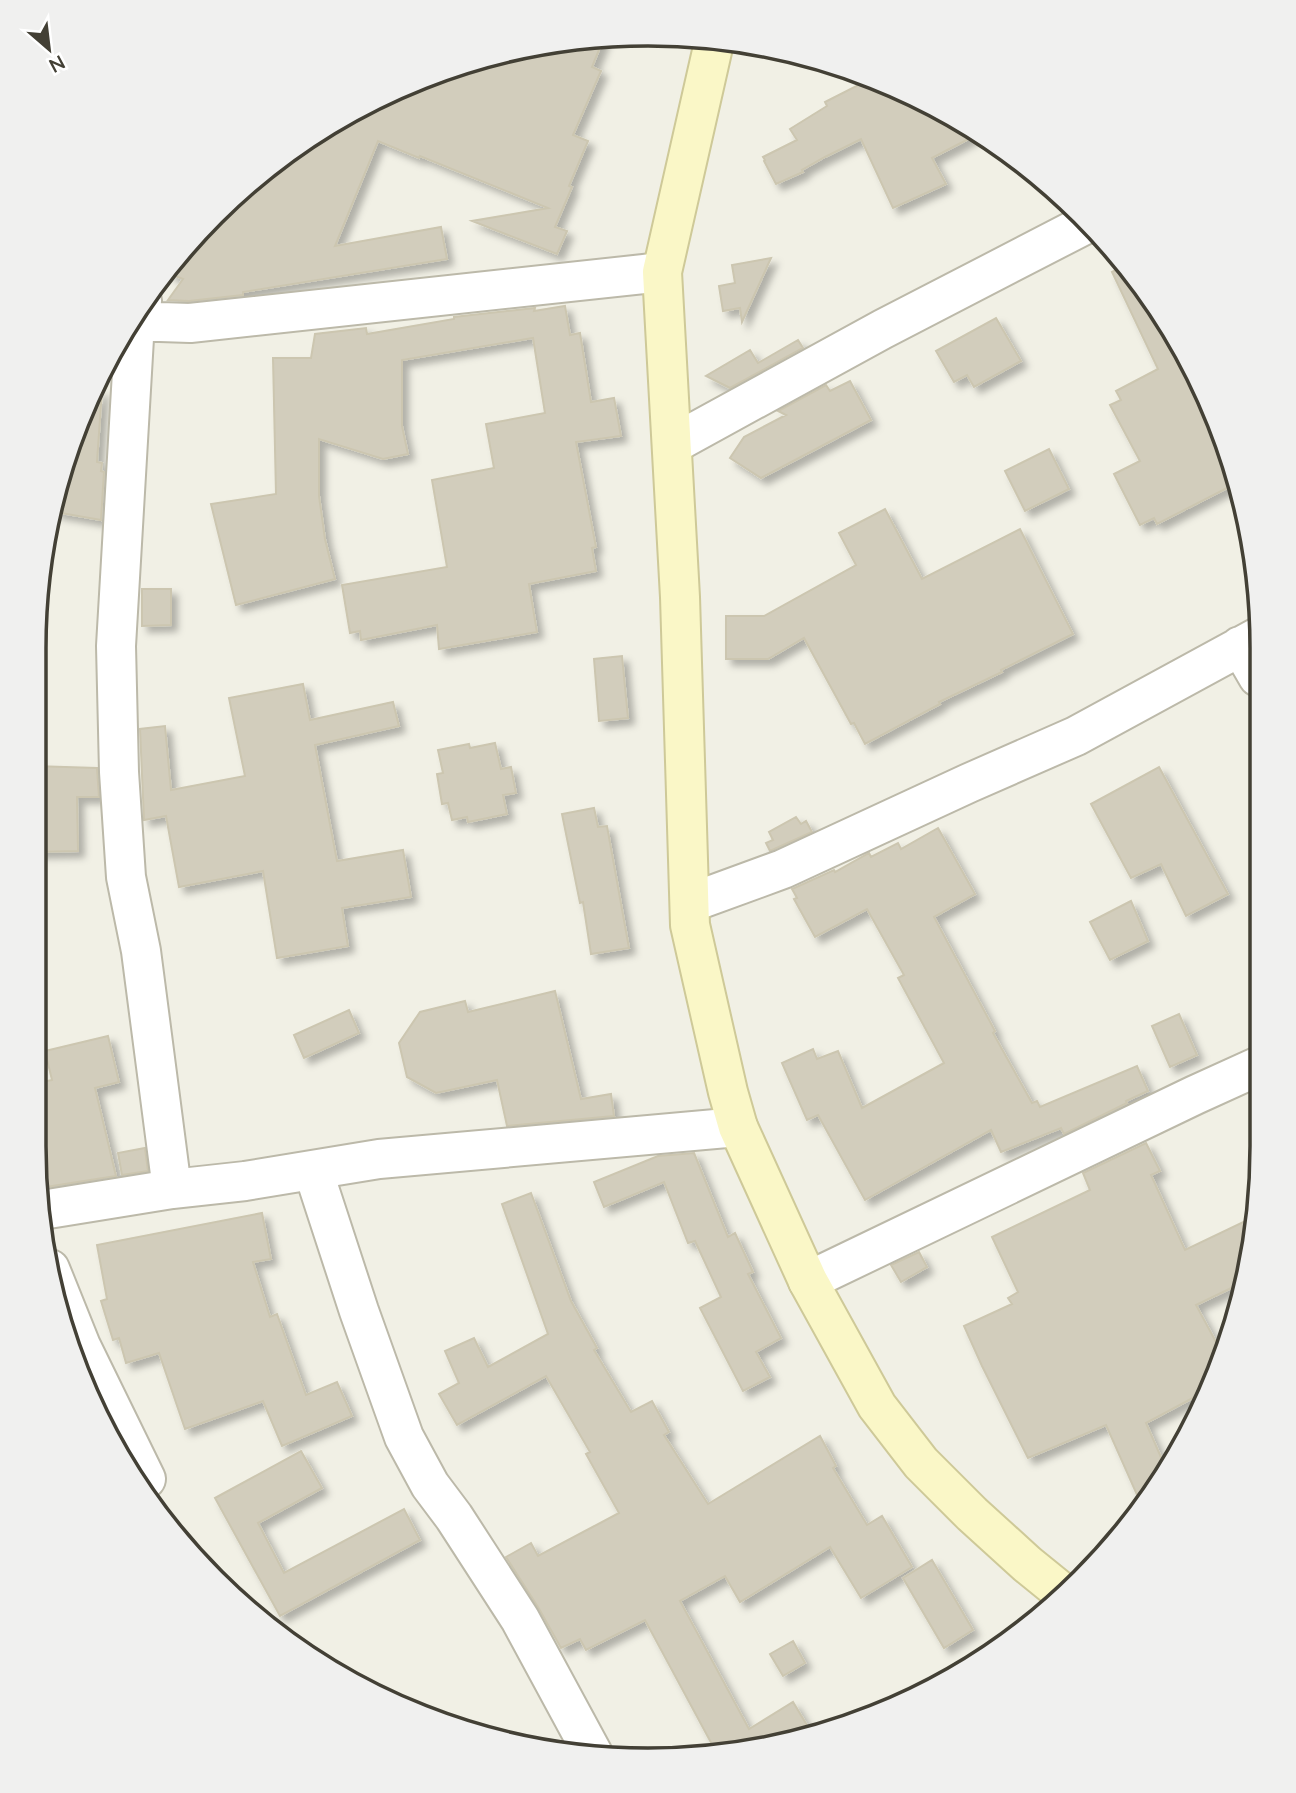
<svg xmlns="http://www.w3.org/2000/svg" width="1296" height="1793" viewBox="0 0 1296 1793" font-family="Lato,sans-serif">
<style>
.building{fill:#d2cdbc;stroke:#ccc6b0;stroke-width:2;filter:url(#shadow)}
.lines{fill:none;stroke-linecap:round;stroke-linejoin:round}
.street-casing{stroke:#bcb9a9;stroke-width:42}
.secondary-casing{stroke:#cec998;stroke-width:42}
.street{stroke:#fff;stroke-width:38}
.secondary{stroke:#faf7c7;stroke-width:38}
.rim{fill:none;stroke:#434035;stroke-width:3.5}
</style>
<defs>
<filter id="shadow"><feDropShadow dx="6" dy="6" stdDeviation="3.5" flood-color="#0004"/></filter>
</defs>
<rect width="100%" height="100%" fill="#f1f0e5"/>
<!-- building -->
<path class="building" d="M 605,35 L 592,67 L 601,71 L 573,135 L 588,141 L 569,186 L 572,187 L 555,227 L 567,231 L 557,254 L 472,221 L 548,208 L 420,156 L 419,158 L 378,141 L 335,246 L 441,227 L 447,259 L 243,292 L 243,295 L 189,301 L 168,300 L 183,279 L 168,273 L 274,160 L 376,97 L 489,54 Z
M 872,78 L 955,115 L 980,133 L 932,158 L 946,184 L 893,208 L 861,139 L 825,157 L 802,170 L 803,172 L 776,184 L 764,161 L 765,160 L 763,157 L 797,140 L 790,129 L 827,106 L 825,102 Z
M 771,258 L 742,322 L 740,308 L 723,311 L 719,286 L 735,283 L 732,265 Z
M 1127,264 L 1135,273 L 1216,412 L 1235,484 L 1157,524 L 1154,518 L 1140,525 L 1114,474 L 1140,461 L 1110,405 L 1121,400 L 1116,391 L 1158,369 L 1112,272 Z
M 565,306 L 570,335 L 580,333 L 591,402 L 614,398 L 621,436 L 576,442 L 596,547 L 592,548 L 596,571 L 529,584 L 537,632 L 439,649 L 437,625 L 361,640 L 360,631 L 350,633 L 342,585 L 447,567 L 432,480 L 494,468 L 486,424 L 545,413 L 533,338 L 402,360 L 402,426 L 408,454 L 383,459 L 319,439 L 319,496 L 325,539 L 335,579 L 236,605 L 211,504 L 276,494 L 273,358 L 311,358 L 315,334 L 366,328 L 367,334 L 454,319 L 454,317 L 535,308 L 534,311 Z
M 996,318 L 1021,361 L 974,387 L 967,375 L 954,382 L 936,351 Z
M 798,340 L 803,348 L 730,388 L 706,376 L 750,350 L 758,363 Z
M 850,381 L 871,420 L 761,478 L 730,458 L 744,437 L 786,415 L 778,411 L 826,385 L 830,391 Z
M 99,390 L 102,390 L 97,462 L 102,463 L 101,471 L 104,472 L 101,520 L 55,512 L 60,475 Z
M 1049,449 L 1069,489 L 1025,511 L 1005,471 Z
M 885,509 L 922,579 L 1020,529 L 1073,634 L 1001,670 L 1002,672 L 939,702 L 940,704 L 865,744 L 854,723 L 851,724 L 804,638 L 768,659 L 726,659 L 726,616 L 764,616 L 856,565 L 839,533 Z
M 142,589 L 171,589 L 171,625 L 142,626 Z
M 622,656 L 628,718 L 599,721 L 594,659 Z
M 303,684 L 310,720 L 393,702 L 399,726 L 315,745 L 337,861 L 403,850 L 411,897 L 342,908 L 348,946 L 277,958 L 263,871 L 179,887 L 166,816 L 144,820 L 140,729 L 165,726 L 171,790 L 245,776 L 229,698 Z
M 495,743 L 501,769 L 511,767 L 516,793 L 503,795 L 507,814 L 468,822 L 467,817 L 452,820 L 448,803 L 442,804 L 437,774 L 443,773 L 438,750 L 469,744 L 470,748 Z
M 33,766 L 97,768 L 99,797 L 77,797 L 78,851 L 33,852 Z
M 1159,767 L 1228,894 L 1186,916 L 1161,864 L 1131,878 L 1091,804 Z
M 594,808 L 598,827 L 607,826 L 629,948 L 591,954 L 583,902 L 580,903 L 562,814 Z
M 796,817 L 801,824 L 806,821 L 812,832 L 770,851 L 766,843 L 773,840 L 769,832 Z
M 938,828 L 975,894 L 934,917 L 995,1031 L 993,1033 L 1032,1103 L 1037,1101 L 1040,1107 L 1137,1066 L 1148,1091 L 1126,1101 L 1127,1103 L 1064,1134 L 1061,1128 L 1001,1152 L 991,1130 L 865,1200 L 818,1115 L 807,1120 L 782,1063 L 813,1049 L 817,1059 L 838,1051 L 862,1108 L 944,1063 L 898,978 L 904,975 L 867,909 L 815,937 L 794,899 L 797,898 L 792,889 L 834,870 L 835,872 L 869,853 L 871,857 L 898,843 L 901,849 Z
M 1131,901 L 1148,941 L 1110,960 L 1090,922 Z
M 555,991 L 581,1099 L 611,1094 L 614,1116 L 507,1126 L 497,1080 L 436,1093 L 407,1077 L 399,1043 L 420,1012 L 465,1001 L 468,1012 Z
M 349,1010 L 359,1033 L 304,1058 L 294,1035 Z
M 1179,1014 L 1197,1055 L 1170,1067 L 1152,1026 Z
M 108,1036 L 119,1082 L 95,1088 L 116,1176 L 46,1187 L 33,1135 L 33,1084 L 52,1080 L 45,1051 Z
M 1146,1143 L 1160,1171 L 1151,1175 L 1185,1250 L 1256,1216 L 1246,1281 L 1196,1305 L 1222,1353 L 1206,1391 L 1146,1423 L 1167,1471 L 1142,1506 L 1106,1425 L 1028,1458 L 982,1366 L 964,1326 L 1012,1304 L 1008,1298 L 1018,1292 L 992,1237 L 1090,1190 L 1083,1173 Z
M 145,1148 L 148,1171 L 122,1175 L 118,1153 Z
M 694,1153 L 728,1237 L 735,1233 L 753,1272 L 748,1274 L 781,1338 L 756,1352 L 770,1377 L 743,1391 L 700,1308 L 721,1297 L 695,1241 L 688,1243 L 664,1182 L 604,1207 L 594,1182 L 658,1156 Z
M 531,1193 L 571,1301 L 597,1348 L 594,1350 L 631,1412 L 652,1401 L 669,1432 L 664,1435 L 708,1504 L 820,1436 L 836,1466 L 833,1468 L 867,1525 L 882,1516 L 912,1567 L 861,1598 L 830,1547 L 740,1602 L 725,1576 L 680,1601 L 749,1729 L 793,1702 L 811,1732 L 728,1755 L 713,1755 L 712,1752 L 715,1750 L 645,1620 L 586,1650 L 580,1639 L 561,1648 L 538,1607 L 506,1557 L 531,1543 L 538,1556 L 619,1513 L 586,1454 L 590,1452 L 546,1376 L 457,1425 L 439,1394 L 459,1383 L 445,1351 L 474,1338 L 488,1367 L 548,1334 L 502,1204 Z
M 262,1213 L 271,1259 L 253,1262 L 270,1317 L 277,1314 L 306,1395 L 337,1382 L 352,1416 L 282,1446 L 263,1401 L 185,1429 L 159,1353 L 126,1363 L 119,1338 L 113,1340 L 101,1301 L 107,1299 L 97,1245 Z
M 919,1252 L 927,1267 L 901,1282 L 891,1265 Z
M 301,1451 L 322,1488 L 258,1523 L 284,1573 L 404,1509 L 420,1540 L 280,1616 L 215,1498 Z
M 932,1560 L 973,1630 L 944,1648 L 903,1578 Z
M 793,1641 L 805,1663 L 783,1676 L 770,1654 Z"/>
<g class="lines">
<defs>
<path id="street" d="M 142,301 L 135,321 L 116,646 L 119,772 L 126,877 L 141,951 L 172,1189
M 130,321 L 190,323 L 662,272
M 673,444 L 883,329 L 1088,223
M 1240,646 L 1258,677
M 690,903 L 783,869 L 969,783 L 1076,736 L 1258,637
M 313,1170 L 359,1311 L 404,1437 L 430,1485 L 454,1517 L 520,1619 L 593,1754
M 42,1210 L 172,1189 L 245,1181 L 379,1159 L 738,1127
M 50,1269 L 81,1346 L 146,1479
M 808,1281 L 1195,1095 L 1261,1065"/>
<path id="secondary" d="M 715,38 L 662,272 L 680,597 L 690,925 L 728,1092 L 738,1127 L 808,1281 L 877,1406 L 921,1463 L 972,1514 L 1027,1564 L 1064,1594"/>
</defs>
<!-- street casing -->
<use href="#street" class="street-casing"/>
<!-- secondary casing -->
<use href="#secondary" class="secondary-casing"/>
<!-- street -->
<use href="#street" class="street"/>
<!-- secondary -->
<use href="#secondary" class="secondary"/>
</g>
<!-- crop -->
<path d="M0 0H1296V1793H0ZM648 46H648A602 602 0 0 1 1250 648V1146A602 602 0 0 1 648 1748H648A602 602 0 0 1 46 1146V648A602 602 0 0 1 648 46Z" fill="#f0f0ef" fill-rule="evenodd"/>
<path class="rim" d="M648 46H648A602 602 0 0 1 1250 648V1146A602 602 0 0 1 648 1748H648A602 602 0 0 1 46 1146V648A602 602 0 0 1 648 46Z"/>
<!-- north arrow -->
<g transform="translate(49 49) rotate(152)" stroke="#ffffff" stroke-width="5" paint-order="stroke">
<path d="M0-5L12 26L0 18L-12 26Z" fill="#434035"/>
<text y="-10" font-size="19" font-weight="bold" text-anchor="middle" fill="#434035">N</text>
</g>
</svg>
